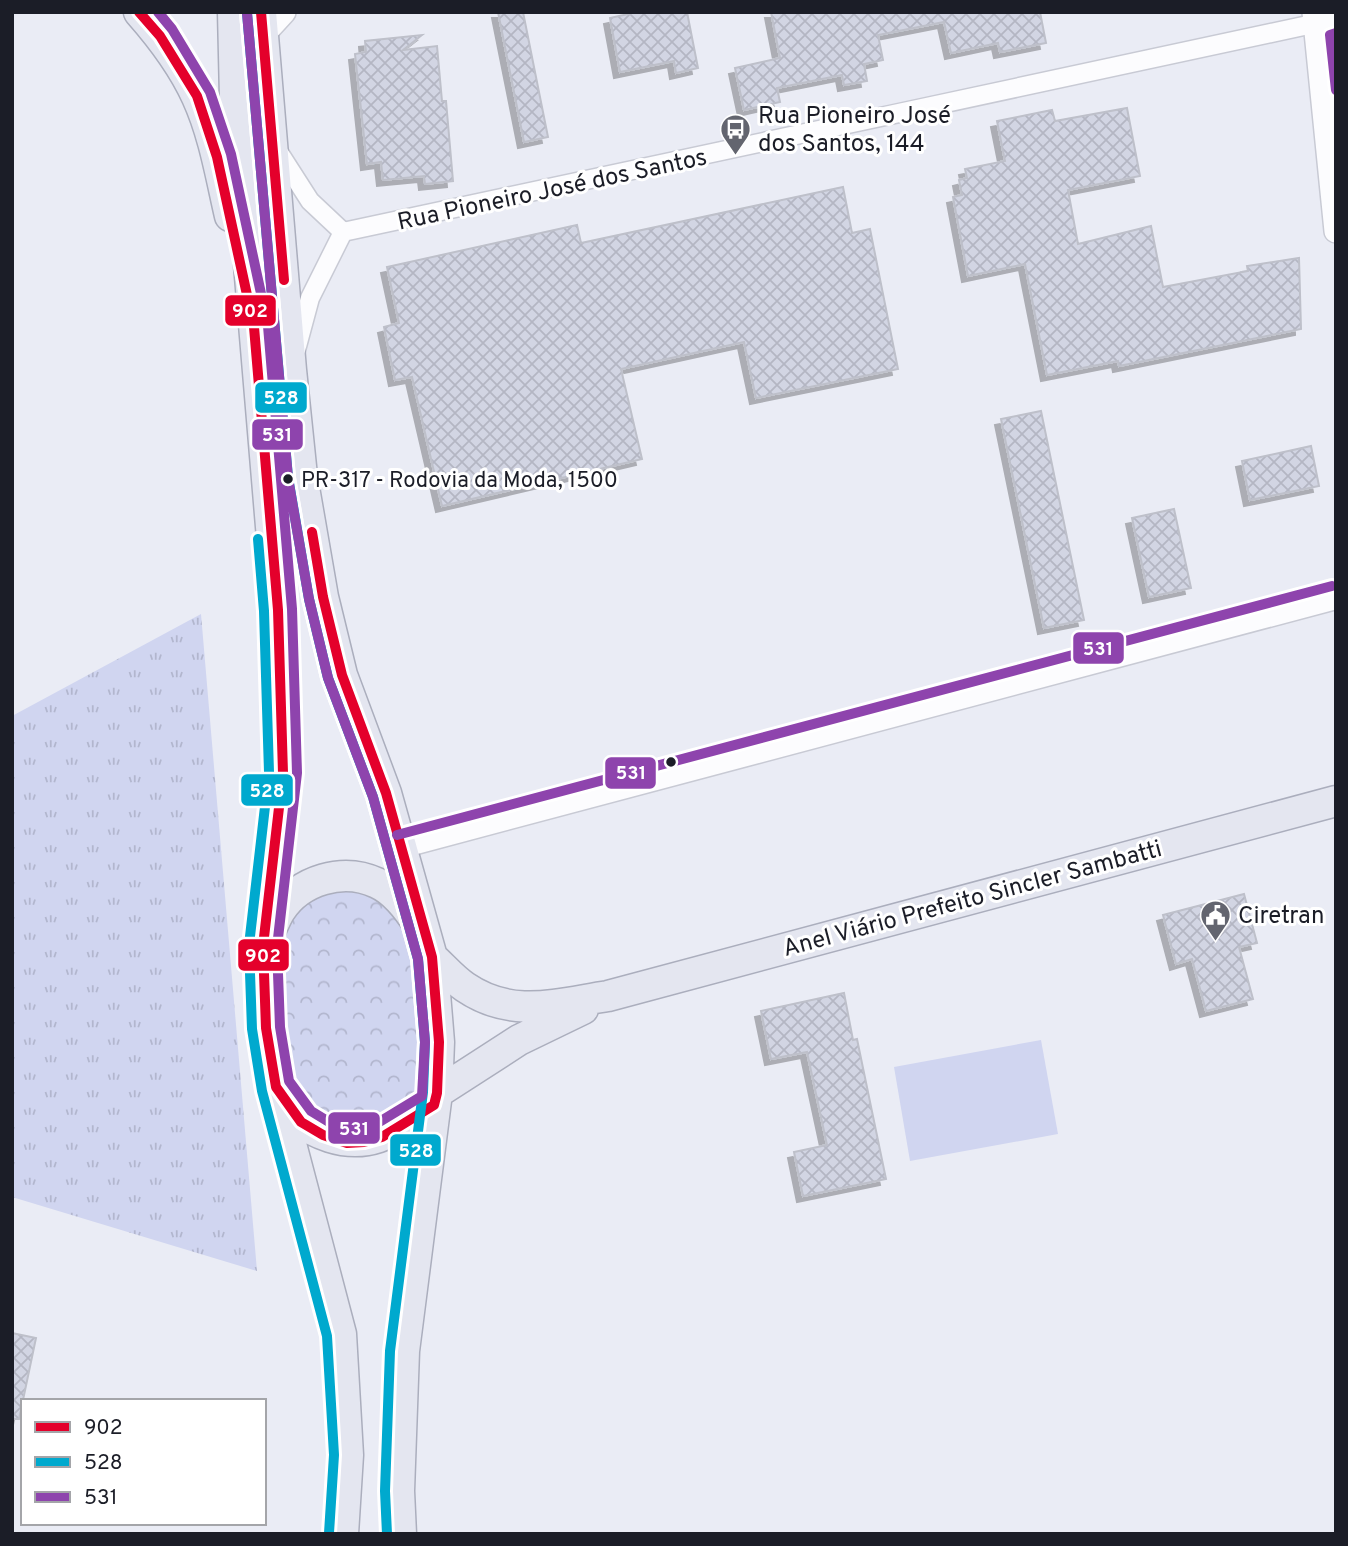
<svg xmlns="http://www.w3.org/2000/svg" width="1348" height="1546" viewBox="0 0 1348 1546" font-family="Overpass,sans-serif">
<style>
.grass{fill:url(#grass-tufts)}
.park{fill:url(#park-crowns)}
.garden{fill:#d0d5f0}
.building{fill:url(#building-cross-hatch);stroke:#bec0ca;stroke-width:2;filter:url(#shadow)}
.lines{fill:none;stroke-linecap:round;stroke-linejoin:round}
.minor-casing{stroke:#c8cad4;stroke-width:21}
.tertiary-casing{stroke:#c8cad4;stroke-width:26}
.trunk-casing{stroke:#abaebd;stroke-width:33}
.minor{stroke:#fcfcfe;stroke-width:18}
.tertiary{stroke:#fcfcfe;stroke-width:23}
.trunk{stroke:#e4e6f0;stroke-width:30}
.bus-1-casing{stroke:#fff;stroke-width:16}
.bus-2-casing{stroke:#fff;stroke-width:16}
.bus-3-casing{stroke:#fff;stroke-width:16}
.bus-1{stroke:#e4002b;stroke-width:10}
.bus-2{stroke:#00a9ce;stroke-width:10}
.bus-3{stroke:#8e44ad;stroke-width:10}
.bus-dot{fill:#1b1d27;stroke:#fff;stroke-width:2.5}
.labels{text-anchor:middle;stroke-width:6;stroke-linejoin:round;paint-order:stroke}
.bus-label{font-size:22px;fill:#1b1d27;stroke:#fff;text-anchor:start}
.poi-label{font-size:24px;fill:#1b1d27;stroke:#fff;text-anchor:start}
.street-label{font-size:24px;fill:#1b1d27;stroke:#fff}
.line-badge{stroke:#fff;stroke-width:2.5}
.badge-label{font-size:19px;text-anchor:middle;font-weight:bold;fill:#fff}
</style>
<defs>
<pattern id="grass-tufts" width="24" height="20" patternUnits="userSpaceOnUse" patternTransform="scale(1.75)"><rect width="24" height="20" fill="#d0d5f0"/><path d="M3 7l-1-3M5 7V3M7 7l1-3M15 17l-1-3M17 17v-4M19 17l1-3" fill="none" stroke="#b2b6ce"/></pattern>
<pattern id="park-crowns" width="20" height="18" patternUnits="userSpaceOnUse" patternTransform="scale(1.75)"><rect width="20" height="18" fill="#d0d5f0"/><path d="M2 6a3 3 0 1 1 6 0M12 15a3 3 0 1 1 6 0" fill="none" stroke="#b2b6ce"/></pattern>
<pattern id="building-cross-hatch" width="8" height="8" patternUnits="userSpaceOnUse" patternTransform="scale(1.75)"><rect width="8" height="8" fill="#d2d5e3"/><path d="M0 0l8 8M0 8l8-8" fill="none" stroke="#b4b6c3"/></pattern>
<filter id="shadow"><feDropShadow dx="-6" dy="6" stdDeviation="0" flood-color="#0004"/></filter>
</defs>
<rect width="100%" height="100%" fill="#eaecf5"/>
<!-- grass -->
<path class="grass" d="M 201,614 L 257,1271 L 12,1197 L 12,716 Z"/>
<!-- park -->
<path class="park" d="M 353,876 L 425,934 L 437,1093 L 382,1137 L 301,1122 L 266,1028 L 281,910 Z"/>
<!-- garden -->
<path class="garden" d="M 1041,1040 L 1058,1134 L 910,1161 L 894,1067 Z"/>
<!-- building -->
<path class="building" d="M 498,12 L 523,12 L 548,137 L 524,142 Z
M 637,12 L 687,12 L 698,68 L 676,73 L 674,61 L 620,72 L 610,18 Z
M 771,12 L 1040,12 L 1046,43 L 1000,52 L 998,43 L 951,53 L 944,22 L 878,35 L 883,60 L 864,64 L 867,81 L 844,85 L 842,75 L 777,88 L 780,102 L 744,110 L 735,68 L 780,58 Z
M 422,35 L 403,50 L 437,46 L 442,101 L 446,101 L 453,181 L 425,184 L 424,176 L 383,180 L 381,162 L 367,164 L 355,54 L 366,52 L 365,41 Z
M 1127,108 L 1140,176 L 1068,190 L 1078,244 L 1151,226 L 1163,287 L 1248,271 L 1247,266 L 1299,258 L 1301,329 L 1119,366 L 1118,361 L 1047,375 L 1025,264 L 968,276 L 953,197 L 962,195 L 959,180 L 967,178 L 965,169 L 1005,161 L 997,121 L 1052,110 L 1055,121 Z
M 843,187 L 852,233 L 870,229 L 898,369 L 756,398 L 744,342 L 621,369 L 642,459 L 442,506 L 412,377 L 395,380 L 384,327 L 399,323 L 387,267 L 577,225 L 581,243 Z
M 1041,411 L 1084,620 L 1044,628 L 1001,419 Z
M 1311,446 L 1319,486 L 1250,500 L 1242,461 Z
M 1174,509 L 1191,588 L 1149,597 L 1132,518 Z
M 1244,894 L 1257,943 L 1239,947 L 1253,999 L 1206,1011 L 1192,959 L 1176,964 L 1163,915 Z
M 844,993 L 853,1040 L 857,1039 L 886,1179 L 803,1196 L 794,1152 L 827,1145 L 807,1052 L 771,1059 L 761,1011 Z
M 12,1333 L 36,1338 L 19,1419 L 12,1419 Z"/>
<g class="lines">
<defs>
<path id="minor" d="M 276,148 L 310,201 L 343,232
M 296,350 L 310,298 L 343,232 C 674,163 1005,89 1336,19
M 401,849 L 1336,600"/>
<path id="tertiary" d="M 1314,12 L 1336,231
M 262,36 L 284,12"/>
<path id="trunk" d="M 139,12 C 161,37 183,66 197,97 C 214,134 221,177 230,216
M 233,12 L 235,98 L 278,610 L 283,773 L 263,946 L 266,1028 L 276,1087 L 341,1334 L 348,1455 L 343,1534
M 261,12 L 291,370 L 302,476 L 323,597 L 342,675 L 386,793 L 432,957 L 439,1042 L 437,1093 L 404,1351 L 399,1491 L 401,1534
M 268,936 C 272,928 275,919 280,911 C 300,880 343,867 377,883 C 395,891 409,910 419,926
M 432,957 C 443,967 453,979 465,987 C 512,1019 556,1004 608,996 L 1336,801
M 437,1093 L 519,1040 L 583,1009
M 282,1096 C 288,1104 294,1116 301,1122 C 309,1129 321,1134 330,1137 C 374,1151 399,1127 434,1105"/>
</defs>
<!-- minor casing -->
<use href="#minor" class="minor-casing"/>
<!-- tertiary casing -->
<use href="#tertiary" class="tertiary-casing"/>
<!-- trunk casing -->
<use href="#trunk" class="trunk-casing"/>
<!-- minor -->
<use href="#minor" class="minor"/>
<!-- tertiary -->
<use href="#tertiary" class="tertiary"/>
<!-- trunk -->
<use href="#trunk" class="trunk"/>
<defs>
<path id="bus-1" d="M 139,12 L 160,36 L 197,96 L 217,157 L 254,327 L 278,610 L 283,773 L 263,946 L 266,1028 L 276,1087 L 301,1122 L 323,1135 L 347,1143 L 364,1142 L 382,1137 L 434,1105
M 261,12 L 284,280
M 312,532 L 323,597 L 342,675 L 386,793 L 432,957 L 439,1042 L 437,1093 L 434,1105"/>
<path id="bus-2" d="M 247,13 L 288,477 L 309,599 L 328,678 L 373,797 L 418,959 L 425,1042 L 423,1092 L 390,1351 L 385,1491 L 387,1534
M 258,539 L 264,611 L 269,772 L 249,945 L 252,1029 L 262,1091 L 327,1336 L 334,1455 L 329,1533"/>
<path id="bus-3" d="M 158,12 L 172,29 L 210,92 L 231,154 L 268,326 L 292,609 L 297,773 L 277,947 L 280,1027 L 289,1081 L 311,1111 L 329,1122 L 349,1129 L 376,1124 L 422,1096 L 425,1042 L 418,959 L 373,797 L 328,678 L 309,599 L 288,478 L 247,13
M 1336,33 L 1330,35 L 1336,90
M 397,835 L 1332,586"/>
</defs>
<!-- bus-1 casing -->
<use href="#bus-1" class="bus-1-casing"/>
<!-- bus-2 casing -->
<use href="#bus-2" class="bus-2-casing"/>
<!-- bus-3 casing -->
<use href="#bus-3" class="bus-3-casing"/>
<!-- bus-1 -->
<use href="#bus-1" class="bus-1"/>
<!-- bus-2 -->
<use href="#bus-2" class="bus-2"/>
<!-- bus-3 -->
<use href="#bus-3" class="bus-3"/>
</g>
<!-- icons -->
<defs>
<symbol id="bus-pin" viewBox="-11 -11 22 30"><path d="M0 17L-7.5 6A9.5 9.5 0 1 1 7.5 6Z" fill="#63656f" stroke="#fff"/><path d="M-5-6H5V4H4V6H2V4H-2V6H-4V4H-5ZM-3.5-4V0h7V-4ZM-3.5 1.2v1.5H-2V1.2ZM2 1.2v1.5H3.5V1.2Z" fill="#fff"/></symbol>
<symbol id="civic-pin" viewBox="-11 -11 22 30"><path d="M0 17L-7.5 6A9.5 9.5 0 1 1 7.5 6Z" fill="#63656f" stroke="#fff"/><path d="M-.6-6.5H3V-4.5H.6V-3L4-1V1h2V6H-6V1h2V-1L-.6-3ZM-1.2 2.5V6h2.4V2.5Z" fill="#fff"/></symbol>
</defs>
<g fill-rule="evenodd">
<use href="#bus-pin" x="718" y="112" width="35" height="47"/>
<use href="#civic-pin" x="1198" y="898" width="35" height="47"/>
</g>
<!-- markers -->
<g class="bus-dot">
<circle cx="288" cy="479" r="6"/>
<circle cx="671" cy="762" r="6"/>
</g>
<g class="labels">
<!-- bus labels -->
<g class="bus-label">
<text x="301" y="487">PR-317 - Rodovia da Moda, 1500</text>
</g>
<!-- poi labels -->
<g class="poi-label">
<text x="758" y="123">Rua Pioneiro José<tspan x="758" dy="28">dos Santos, 144</tspan></text>
<text x="1238" y="923">Ciretran</text>
</g>
<!-- street labels -->
<g class="street-label">
<text transform="translate(552 189) rotate(-12)" y="8">Rua Pioneiro José dos Santos</text>
<text transform="translate(972 898) rotate(-15)" y="8">Anel Viário Prefeito Sincler Sambatti</text>
</g>
</g>
<g class="line-badge">
<rect x="224" y="294" width="53" height="33" rx="7" fill="#e4002b"/>
<rect x="254" y="381" width="54" height="33" rx="7" fill="#00a9ce"/>
<rect x="251" y="418" width="53" height="33" rx="7" fill="#8e44ad"/>
<rect x="1072" y="631" width="53" height="34" rx="7" fill="#8e44ad"/>
<rect x="604" y="756" width="53" height="34" rx="7" fill="#8e44ad"/>
<rect x="240" y="773" width="54" height="34" rx="7" fill="#00a9ce"/>
<rect x="237" y="938" width="53" height="34" rx="7" fill="#e4002b"/>
<rect x="327" y="1111" width="54" height="34" rx="7" fill="#8e44ad"/>
<rect x="389" y="1133" width="53" height="34" rx="7" fill="#00a9ce"/>
</g>
<g class="badge-label">
<text x="250" y="317">902</text>
<text x="281" y="404">528</text>
<text x="277" y="441">531</text>
<text x="1098" y="655">531</text>
<text x="631" y="779">531</text>
<text x="267" y="797">528</text>
<text x="263" y="962">902</text>
<text x="354" y="1135">531</text>
<text x="416" y="1157">528</text>
</g>
<!-- border -->
<rect width="1348" height="1546" fill="none" stroke="#1b1d27" stroke-width="28"/>
<!-- legend -->
<rect x="21" y="1399" width="245" height="126" fill="#ffffff" stroke="#a4a5a9" stroke-width="2"/>
<rect x="35" y="1422" width="35" height="10" fill="#e4002b" stroke="#a4a5a9" stroke-width="2"/>
<text x="84" y="1434" font-size="21" fill="#1b1d27">902</text>
<rect x="35" y="1457" width="35" height="10" fill="#00a9ce" stroke="#a4a5a9" stroke-width="2"/>
<text x="84" y="1469" font-size="21" fill="#1b1d27">528</text>
<rect x="35" y="1492" width="35" height="10" fill="#8e44ad" stroke="#a4a5a9" stroke-width="2"/>
<text x="84" y="1504" font-size="21" fill="#1b1d27">531</text>
</svg>
